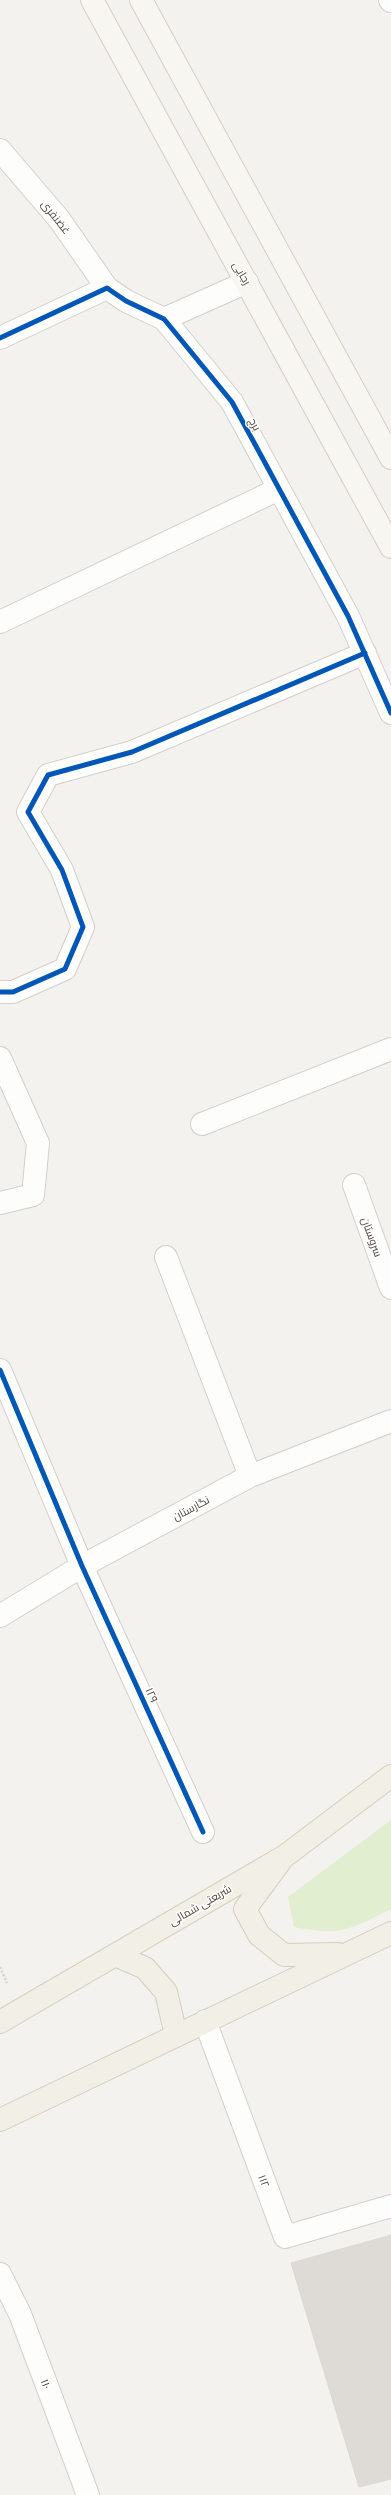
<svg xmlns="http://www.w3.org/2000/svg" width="391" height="2495" viewBox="0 0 391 2495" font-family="Ubuntu,Cairo,sans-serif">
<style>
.green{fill:#e1eecf}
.building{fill:#dedbd6;stroke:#dcd9d4}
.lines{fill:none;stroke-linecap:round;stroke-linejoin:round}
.street-casing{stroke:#d2d0cb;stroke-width:24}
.secondary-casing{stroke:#d3cfc5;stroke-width:24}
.primary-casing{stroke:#d6cebb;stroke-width:24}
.path{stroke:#d3d2cc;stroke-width:2.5;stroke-dasharray:2 2;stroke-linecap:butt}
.street{stroke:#fdfdfc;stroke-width:22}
.secondary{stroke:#f7f6f1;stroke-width:22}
.primary{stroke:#f2efe6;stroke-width:22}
.cycleway-casing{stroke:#fff;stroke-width:8}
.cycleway{stroke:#0057b8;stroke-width:5}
.labels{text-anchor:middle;stroke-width:3;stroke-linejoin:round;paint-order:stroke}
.street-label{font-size:11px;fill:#4b4439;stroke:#fff}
</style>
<rect width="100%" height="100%" fill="#f4f2ee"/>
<!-- green -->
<path class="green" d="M 391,1820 L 391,1909 C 349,1930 341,1936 294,1927 L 288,1897 Z"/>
<!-- building -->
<path class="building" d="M 391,2235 L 391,2479 L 359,2487 L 291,2263 Z"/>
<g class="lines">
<defs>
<path id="street" d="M 390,0 L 391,1
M 0,150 L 59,219 L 107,288
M 164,319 L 247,282
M 0,338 L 107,288 L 126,301 L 164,319 L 232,402 L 348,616 L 391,713
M 0,622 L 279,489
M 0,992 L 13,992 L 65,969 L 83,927 L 62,870 L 28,812 L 48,775 L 132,752 L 365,653
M 0,1058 L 38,1143 L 33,1195 L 0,1203
M 202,1124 L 391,1049
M 354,1185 L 391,1288
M 166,1257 L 250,1476
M 0,1370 L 82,1566 L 203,1832
M 0,1616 L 82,1566 L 250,1476 L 391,1421
M 205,2021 L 285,2237 L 391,2206
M 0,2274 L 20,2314 L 88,2495"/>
<path id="secondary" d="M 92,0 L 391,547
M 141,0 L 391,458"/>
<path id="primary" d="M 279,1863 L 245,1909 L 259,1935 L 284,1955 L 338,1954
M 115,1955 L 145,1968 L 166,1992 L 176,2035
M 0,2022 L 285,1856 L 391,1776
M 0,2120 L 391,1933"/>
</defs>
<!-- street casing -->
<use href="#street" class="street-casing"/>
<!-- secondary casing -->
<use href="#secondary" class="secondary-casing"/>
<!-- primary casing -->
<use href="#primary" class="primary-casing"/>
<!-- path -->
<path class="path" d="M 0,1967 L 7,1983"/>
<!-- street -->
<use href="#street" class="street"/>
<!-- secondary -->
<use href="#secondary" class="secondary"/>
<!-- primary -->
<use href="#primary" class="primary"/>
<defs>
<path id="cycleway" d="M 0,338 L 107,288 L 126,301 L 164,319 L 232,402 L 348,616 L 391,713
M 0,992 L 13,992 L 65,969 L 83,927 L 62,870 L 28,812 L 48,775 L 132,752 L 365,653
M 0,1370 L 82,1566 L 203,1832"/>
</defs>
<!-- cycleway casing -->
<use href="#cycleway" class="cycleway-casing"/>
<!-- cycleway -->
<use href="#cycleway" class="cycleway"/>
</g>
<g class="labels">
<!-- street labels -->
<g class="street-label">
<text transform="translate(56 217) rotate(52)" y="4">غضنفری</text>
<text transform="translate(242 273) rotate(60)" y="4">رجایی</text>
<text transform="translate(255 424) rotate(61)" y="4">برج</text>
<text transform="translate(372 1237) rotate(70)" y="4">سروستان</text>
<text transform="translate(191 1508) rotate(-28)" y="4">نگارستان</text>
<text transform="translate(152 1695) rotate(66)" y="4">۱۲۹</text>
<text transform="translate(200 1905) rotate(-30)" y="4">شریعتی شمالی</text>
<text transform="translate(264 2181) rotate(70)" y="4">۱۱۲</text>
<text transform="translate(46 2384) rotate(69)" y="4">۱۱۰</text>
</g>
</g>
</svg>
